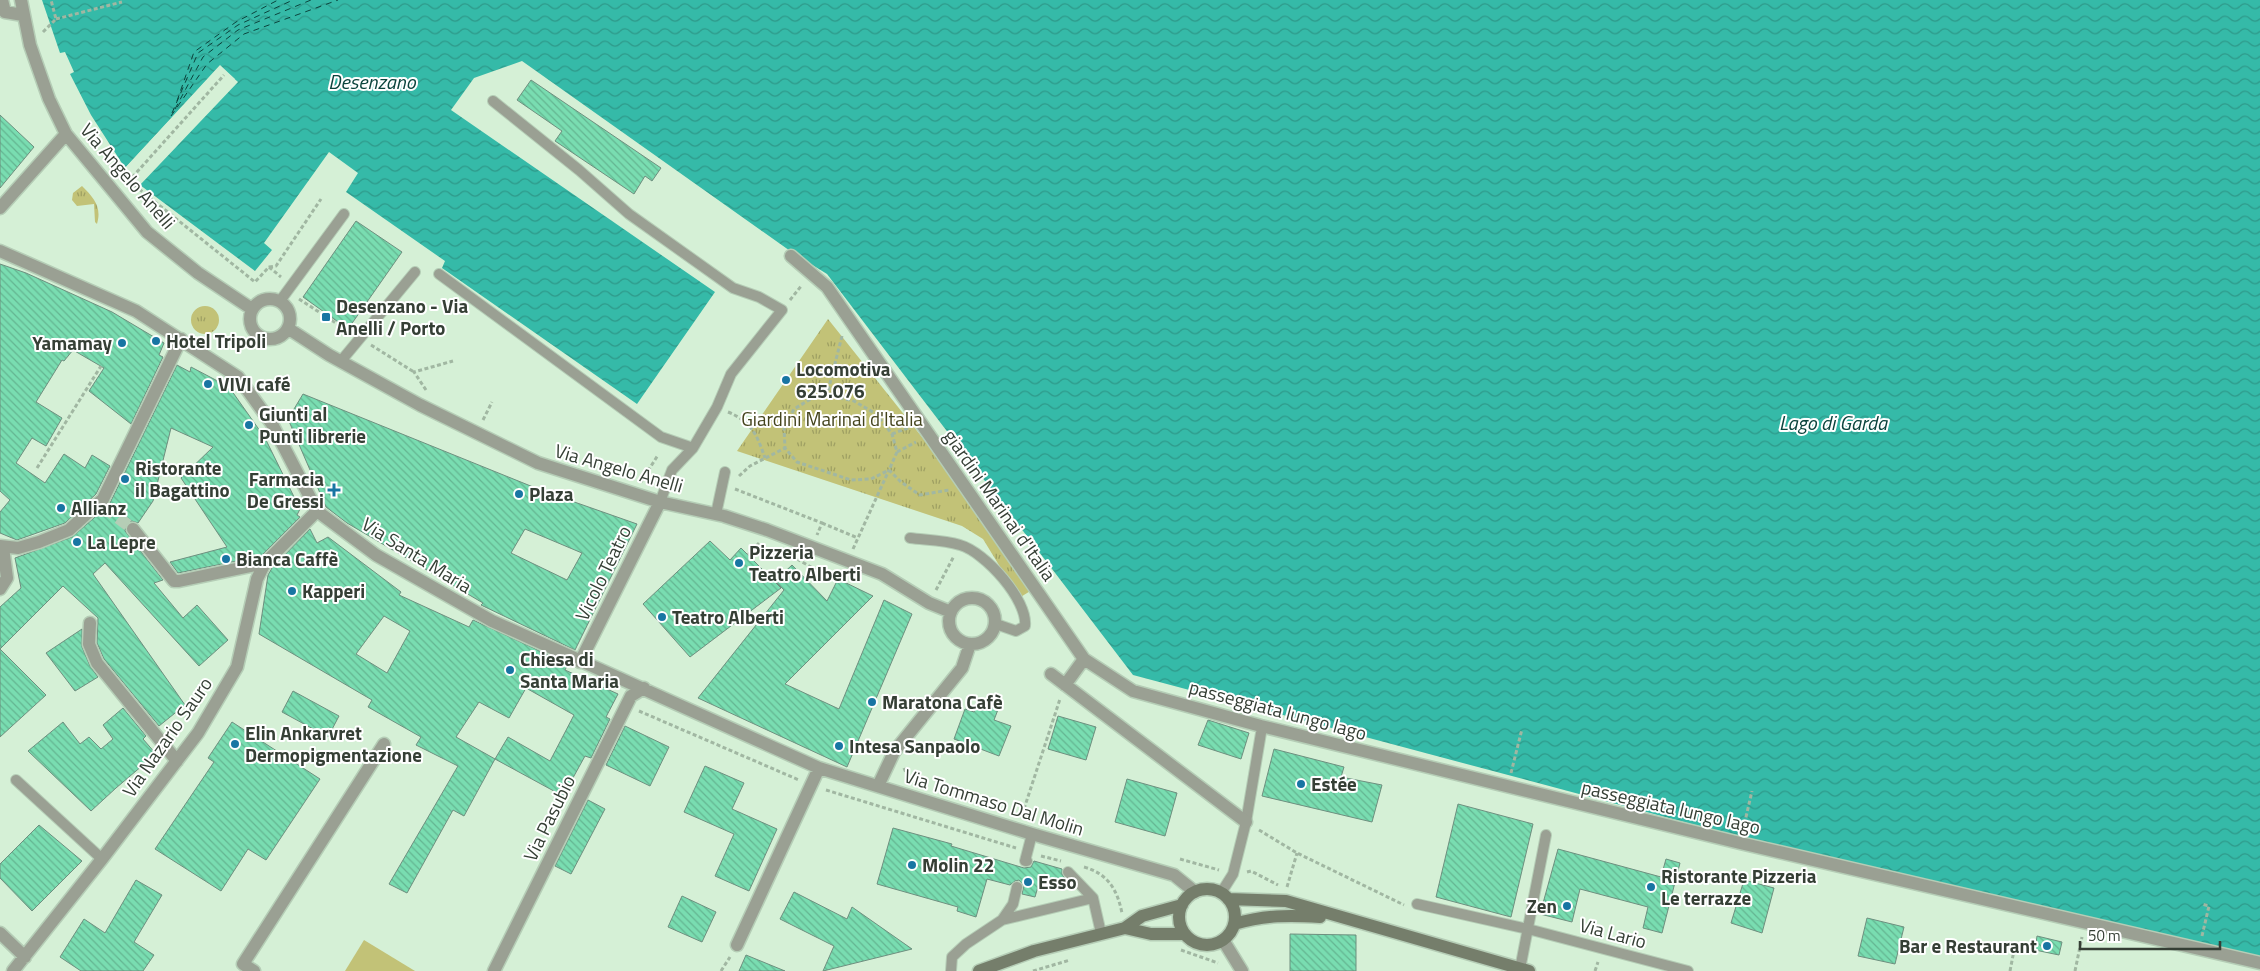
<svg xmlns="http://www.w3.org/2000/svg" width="2260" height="971" viewBox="0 0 2260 971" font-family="'Titillium Web',sans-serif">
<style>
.grass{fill:url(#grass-tufts)}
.pitch{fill:#c2c277}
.water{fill:url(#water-waves)}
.pier{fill:#d5f0d6}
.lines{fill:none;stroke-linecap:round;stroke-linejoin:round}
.ferry{stroke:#0b443d;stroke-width:1;stroke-dasharray:6 5;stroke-linecap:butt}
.building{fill:url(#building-back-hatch);stroke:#6e8f7f;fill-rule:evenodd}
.street-tunnel{stroke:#b5cdb6;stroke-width:12;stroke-dasharray:12 6;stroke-linecap:butt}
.lane-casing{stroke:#b5cdb6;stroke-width:12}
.street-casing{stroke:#b5cdb6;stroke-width:15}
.secondary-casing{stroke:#b5cdb6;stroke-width:15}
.path{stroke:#a1b7a2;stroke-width:3;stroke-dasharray:4 2.5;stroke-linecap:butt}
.lane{stroke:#9aa093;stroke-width:10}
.street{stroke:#9aa093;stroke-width:12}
.secondary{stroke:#757e6b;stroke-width:12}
.poi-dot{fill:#1875a3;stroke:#fff;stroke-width:2}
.labels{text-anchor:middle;stroke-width:4;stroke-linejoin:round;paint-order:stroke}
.street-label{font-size:19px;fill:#353f35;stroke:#fff}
.poi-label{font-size:19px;font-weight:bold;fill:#353f35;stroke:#fff;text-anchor:start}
.park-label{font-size:19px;fill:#43431c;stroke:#fff}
.water-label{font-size:20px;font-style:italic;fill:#0b443d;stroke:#fff}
</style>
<defs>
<pattern id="grass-tufts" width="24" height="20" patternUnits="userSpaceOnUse" patternTransform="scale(1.25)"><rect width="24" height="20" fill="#c2c277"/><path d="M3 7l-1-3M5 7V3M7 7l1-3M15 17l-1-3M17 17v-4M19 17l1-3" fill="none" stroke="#9e9f62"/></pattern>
<pattern id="water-waves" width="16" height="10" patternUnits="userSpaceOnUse" patternTransform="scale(1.25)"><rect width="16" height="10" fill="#35baa8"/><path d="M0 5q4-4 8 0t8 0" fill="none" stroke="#2e998a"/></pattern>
<pattern id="building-back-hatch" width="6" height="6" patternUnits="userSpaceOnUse" patternTransform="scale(1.25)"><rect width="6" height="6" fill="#79ddb1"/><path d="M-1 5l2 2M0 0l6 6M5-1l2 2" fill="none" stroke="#64b591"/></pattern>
</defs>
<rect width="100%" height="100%" fill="#d5f0d6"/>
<!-- grass -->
<path class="grass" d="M 82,186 C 94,198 102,207 97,224 L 95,222 L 94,204 L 77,206 L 72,200 L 73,193 Z
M191 320a14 14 0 1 1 28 0a14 14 0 1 1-28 0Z
M 828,319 L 941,461 L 1032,590 L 1019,598 L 983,539 L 962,526 L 737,451 Z"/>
<!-- pitch -->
<path class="pitch" d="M 364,940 L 415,971 L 345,971 Z"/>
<!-- water -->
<path class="water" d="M 42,0 L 2260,0 L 2260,960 L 1860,869 L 1133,675 L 827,274 L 793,253 L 522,61 L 474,78 L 451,110 L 715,292 L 637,404 L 442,268 L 445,261 L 346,192 L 358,173 L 329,152 L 264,243 L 272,250 L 255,271 L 140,185 L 238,82 L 220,66 L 125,168 L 91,115 L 70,74 L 74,72 L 65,52 L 60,53 Z"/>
<!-- pier -->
<path class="pier" d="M 220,65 L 235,79 L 233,81 L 220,69 L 127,170 L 125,168 Z"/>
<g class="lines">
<!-- ferry -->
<path class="ferry" d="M 177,101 L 194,52 L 236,22 L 278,0
M 175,109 L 203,57 L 238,30 L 311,0
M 172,113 L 198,53 L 238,25 L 293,0
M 171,116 L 207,64 L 244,34 L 338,0"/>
</g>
<!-- building -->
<path class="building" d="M 531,80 L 661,168 L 652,181 L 645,176 L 634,194 L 555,141 L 562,131 L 517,100 Z
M 0,115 L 34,147 L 0,188 Z
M 356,221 L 402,252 L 348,329 L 303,297 Z
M 0,264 L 26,273 L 112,312 L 164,343 L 159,355 L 163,357 L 131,424 L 89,391 L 104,368 L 73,350 L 64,361 L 62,360 L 36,402 L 62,418 L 46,446 L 32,438 L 16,463 L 45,483 L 64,454 L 85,468 L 92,455 L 110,466 L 96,494 L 65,523 L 17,540 L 0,533 L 0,512 L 10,500 L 0,491 Z
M 177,365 L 190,372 L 191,367 L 229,387 L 265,438 L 300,509 L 297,515 L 300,517 L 261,556 L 178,573 L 170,562 L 227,547 L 181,478 L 213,447 L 171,428 L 153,501 L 138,523 L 132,521 L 128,522 L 125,531 L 163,580 L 154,583 L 183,618 L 197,605 L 228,640 L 199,666 L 105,563 L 93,574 L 185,705 L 159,726 L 104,659 L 97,643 L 98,618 L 63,586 L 0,649 L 46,695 L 0,737 L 0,607 L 21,588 L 15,558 L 72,537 L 109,505 Z
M 303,394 L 543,491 L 637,524 L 575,650 L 481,605 L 483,603 L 347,523 L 326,507 L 288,419 ZM 525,529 L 582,553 L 567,580 L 511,553 Z
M 310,529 L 317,543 L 328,537 L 401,592 L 399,595 L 469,627 L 473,620 L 568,664 L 565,670 L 618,694 L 606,717 L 610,719 L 591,758 L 585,756 L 563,796 L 495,759 L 464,816 L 453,810 L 407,893 L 389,884 L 458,766 L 416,745 L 421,737 L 368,707 L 372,700 L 259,634 L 268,575 L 272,568 ZM 384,616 L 410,631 L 387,673 L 356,654 ZM 526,688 L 574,715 L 550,761 L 508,737 L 495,759 L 456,737 L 479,702 L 509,718 Z
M 710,541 L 730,560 L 741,548 L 781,588 L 690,657 L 643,604 Z
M 792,565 L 827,601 L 838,579 L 873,596 L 785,684 L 839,709 L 884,600 L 912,614 L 847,767 L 698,698 L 784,590 L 775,581 Z
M 82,629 L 82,647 L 90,666 L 98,677 L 75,691 L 46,653 Z
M 293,691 L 339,716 L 328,737 L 282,712 Z
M 979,700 L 999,707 L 994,720 L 1011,726 L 999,756 L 954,739 L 965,709 L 974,712 Z
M 123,708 L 146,736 L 143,739 L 156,754 L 116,788 L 91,811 L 28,751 L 63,722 L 80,744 L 89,737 L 101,749 L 113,739 L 103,725 Z
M 1058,716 L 1096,727 L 1086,760 L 1048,749 Z
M 1208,720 L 1249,733 L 1241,759 L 1198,745 Z
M 232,722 L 320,779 L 266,860 L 248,849 L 221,891 L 155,849 L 214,762 L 208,758 Z
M 625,726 L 669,747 L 650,786 L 606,765 Z
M 1274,749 L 1344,767 L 1341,777 L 1382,785 L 1372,822 L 1262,796 Z
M 705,766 L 744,783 L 732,809 L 777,829 L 749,891 L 715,876 L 734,834 L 684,812 Z
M 1127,779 L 1177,793 L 1165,836 L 1115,822 Z
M 588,800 L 605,809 L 571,874 L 555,866 Z
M 1458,804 L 1533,824 L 1511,917 L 1436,897 Z
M 39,825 L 82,861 L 32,911 L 0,878 L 0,864 Z
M 893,828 L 952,844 L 951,846 L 1024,868 L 1031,867 L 1034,861 L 1062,869 L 1062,874 L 1066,880 L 1064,889 L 1039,883 L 1035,897 L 1022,894 L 1024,886 L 1019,880 L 1015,881 L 1010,885 L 987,879 L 976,917 L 957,911 L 958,907 L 877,884 Z
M 1558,849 L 1661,877 L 1666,859 L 1680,863 L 1662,933 L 1643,928 L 1648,907 L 1580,889 L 1572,922 L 1540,914 Z
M 136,880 L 162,895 L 134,942 L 154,955 L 143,971 L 81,971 L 60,957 L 84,919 L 105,933 Z
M 1744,880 L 1774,888 L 1762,933 L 1731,923 Z
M 794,892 L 847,919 L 852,907 L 912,949 L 823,971 L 834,946 L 780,919 Z
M 682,896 L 716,912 L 702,942 L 668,927 Z
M 1867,918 L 1904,927 L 1895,964 L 1858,956 Z
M 1290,934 L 1356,935 L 1356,971 L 1290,971 Z
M 2037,936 L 2062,942 L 2059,955 L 2035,950 Z
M 746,955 L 785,971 L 739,971 Z"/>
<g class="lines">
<!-- street-tunnel -->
<path class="street-tunnel" d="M 104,507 L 133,529"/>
<defs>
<path id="lane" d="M 493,101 L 579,170 L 629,214 L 733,288 L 759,297 L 782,310 L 731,374 L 717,407 L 693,448 L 672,470 L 660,502
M 439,274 L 661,437 L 693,448
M 280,301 L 344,214
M 341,361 L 415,272
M 716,514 L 725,472
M 910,538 C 926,540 945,540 960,545 C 985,552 1028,600 1025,626 L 1016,631 L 996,624
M 16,780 L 102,859
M 1027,861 L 1025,861 L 1032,834
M 1068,872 L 1093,898 L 1101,933
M 1221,893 L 1233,874 L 1246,822 L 1261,733
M 1417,904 L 1528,929 L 1688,971
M 1002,920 L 1093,898
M 1520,969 L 1546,835
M 951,971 L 952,957 L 966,944 L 1002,920 L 1013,904 L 1017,887"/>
<path id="street" d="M 2,0 L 5,12 L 23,15
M 21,0 L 30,45 L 49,99 L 66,134 L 147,232 L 198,273 L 252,309
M 0,208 L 66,134
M 0,251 L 136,311 L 238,377 L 272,424 L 317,511 L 376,555 L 492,621 L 819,768 L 1032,834 L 1174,875 L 1195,892
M 791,256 L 827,287 L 1084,659 L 1133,691 L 1261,726 L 1740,843 L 2260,963
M250 319a20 20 0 1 1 40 0a20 20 0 1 1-40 0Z
M 289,329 L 329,355 L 420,405 L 538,463 L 660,502 L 724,516 L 767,530 L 882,574 L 929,603 L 951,612
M 133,529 L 174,581 L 179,581 L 265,563
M 0,546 L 18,548 L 39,542 L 69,530 L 103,499 L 181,339
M 0,589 L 7,578 L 3,547
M949 621a23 23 0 1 1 46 0a23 23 0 1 1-46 0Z
M 90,623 L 89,644 L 97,663 L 177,761
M 580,662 L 660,502
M 1051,674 L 1246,822
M 1065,685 L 1084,659
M 878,786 L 894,752 L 962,668 L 970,644
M 0,933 L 25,957
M 1223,940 L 1242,971
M 737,945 L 819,768
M 13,971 L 102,859 L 198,733 L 237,667 L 257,579 L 265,563 L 317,511
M 254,971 L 243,964 L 384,744
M 494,971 L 631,696 L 644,688"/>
<path id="secondary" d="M1179 917a28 28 0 1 1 56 0a28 28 0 1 1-56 0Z
M 1228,899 L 1286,901 L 1529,971
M 1234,924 C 1266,915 1288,915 1320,917
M 1125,928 L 1142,916 L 1182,905
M 979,971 L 1034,951 L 1125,928 L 1151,934 L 1184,934"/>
</defs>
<!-- lane casing -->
<use href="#lane" class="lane-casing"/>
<!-- street casing -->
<use href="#street" class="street-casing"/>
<!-- secondary casing -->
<use href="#secondary" class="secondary-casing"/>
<!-- path -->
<path class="path" d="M 56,19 L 122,2
M 43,32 L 56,19 L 51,0
M 129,181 L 255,282 L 269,267 L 281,277
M 128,182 L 224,75
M 269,267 L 276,266 L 321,199
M 299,299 L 348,331
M 790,300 L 802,285
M 842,336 L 827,395 L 809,400 L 794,409 L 784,428 L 785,448 L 797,462 L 851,480 L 871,479 L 889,470
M 371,345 L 414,372
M 426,390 L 414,372 L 453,361
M 827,395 L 854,401 L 876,414 L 892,434 L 897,452 L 889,470 L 901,482 L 920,495 L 949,490
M 728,412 C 752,422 757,435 765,458
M 483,420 L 492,402
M 892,434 L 908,428
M 897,452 L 916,442
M 37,468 L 101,366
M 739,476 L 750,466 L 785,448
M 641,482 L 658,455
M 735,489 L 822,523 L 817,535
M 822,523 L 858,538
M 853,549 L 889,470
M 748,555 L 759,543
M 797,559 L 823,574 L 831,571
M 936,590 L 954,556
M 639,711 L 799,780
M 904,768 L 909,780
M 1511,773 L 1522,729
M 826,790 L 1016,848
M 1022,815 L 1060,699
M 1259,830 L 1297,853 L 1404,905
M 1743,830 L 1752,791
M 1041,856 L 1061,861
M 1180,859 L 1219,870
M 1084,867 C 1108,874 1117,889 1122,913
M 1247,872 L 1251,871 L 1278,885
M 1287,887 L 1297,853
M 2202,936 L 2209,906 L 2202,904
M 1181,950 L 1218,963
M 721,971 L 730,957
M 1033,971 L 1070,960
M 1595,971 L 1598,962
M 2010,971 L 2016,940
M 2075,971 L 2082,937"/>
<!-- lane -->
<use href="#lane" class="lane"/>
<!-- street -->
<use href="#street" class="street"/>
<!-- secondary -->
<use href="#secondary" class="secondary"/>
</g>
<!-- markers -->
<g class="poi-dot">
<rect x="321" y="312" width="10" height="10" rx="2.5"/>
<circle cx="156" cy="341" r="5"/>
<circle cx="122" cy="343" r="5"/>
<circle cx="786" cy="380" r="5"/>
<circle cx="208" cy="384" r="5"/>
<circle cx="249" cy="425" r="5"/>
<circle cx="125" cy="479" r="5"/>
<path d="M331.5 482.5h5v5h5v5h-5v5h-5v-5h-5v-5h5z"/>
<circle cx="519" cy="494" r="5"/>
<circle cx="61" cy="508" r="5"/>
<circle cx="77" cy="542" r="5"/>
<circle cx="226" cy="559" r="5"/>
<circle cx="739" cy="563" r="5"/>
<circle cx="292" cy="591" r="5"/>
<circle cx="662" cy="617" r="5"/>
<circle cx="510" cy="670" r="5"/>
<circle cx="872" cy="702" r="5"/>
<circle cx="235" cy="744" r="5"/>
<circle cx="839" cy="746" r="5"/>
<circle cx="1301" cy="784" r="5"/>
<circle cx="912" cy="865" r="5"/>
<circle cx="1028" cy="882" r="5"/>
<circle cx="1651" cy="887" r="5"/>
<circle cx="1567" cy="906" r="5"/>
<circle cx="2047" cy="946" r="5"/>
</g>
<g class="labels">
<!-- street labels -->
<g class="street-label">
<text transform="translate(128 176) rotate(49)" y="7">Via Angelo Anelli</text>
<text transform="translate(619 468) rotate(16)" y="7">Via Angelo Anelli</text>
<text transform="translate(1000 505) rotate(55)" y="7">giardini Marinai d'Italia</text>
<text transform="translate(417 555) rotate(32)" y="7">Via Santa Maria</text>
<text transform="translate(603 573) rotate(-64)" y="7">Vicolo Teatro</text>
<text transform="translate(1278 710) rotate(15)" y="7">passeggiata lungo lago</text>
<text transform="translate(167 737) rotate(-55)" y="7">Via Nazario Sauro</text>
<text transform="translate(994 802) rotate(17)" y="7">Via Tommaso Dal Molin</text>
<text transform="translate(1671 807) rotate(13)" y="7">passeggiata lungo lago</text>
<text transform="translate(549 818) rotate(-64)" y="7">Via Pasubio</text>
<text transform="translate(1613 933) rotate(15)" y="7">Via Lario</text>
</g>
<!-- poi labels -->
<g class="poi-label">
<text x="336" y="313">Desenzano - Via<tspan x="336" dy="22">Anelli / Porto</tspan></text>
<text x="166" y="348">Hotel Tripoli</text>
<text x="112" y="350" text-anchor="end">Yamamay</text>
<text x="796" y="376">Locomotiva<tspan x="796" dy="22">625.076</tspan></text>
<text x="218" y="391">VIVI café</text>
<text x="259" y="421">Giunti al<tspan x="259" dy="22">Punti librerie</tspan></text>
<text x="135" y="475">Ristorante<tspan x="135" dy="22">il Bagattino</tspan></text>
<text x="324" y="486" text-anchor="end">Farmacia<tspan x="324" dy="22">De Gressi</tspan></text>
<text x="529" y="501">Plaza</text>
<text x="71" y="515">Allianz</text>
<text x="87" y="549">La Lepre</text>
<text x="749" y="559">Pizzeria<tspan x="749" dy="22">Teatro Alberti</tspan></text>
<text x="236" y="566">Bianca Caffè</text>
<text x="302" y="598">Kapperi</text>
<text x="672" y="624">Teatro Alberti</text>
<text x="520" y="666">Chiesa di<tspan x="520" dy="22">Santa Maria</tspan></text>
<text x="882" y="709">Maratona Cafè</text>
<text x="245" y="740">Elin Ankarvret<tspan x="245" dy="22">Dermopigmentazione</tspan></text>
<text x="849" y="753">Intesa Sanpaolo</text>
<text x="1311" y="791">Estée</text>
<text x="922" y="872">Molin 22</text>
<text x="1661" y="883">Ristorante Pizzeria<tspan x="1661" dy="22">Le terrazze</tspan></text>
<text x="1038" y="889">Esso</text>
<text x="1557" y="913" text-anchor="end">Zen</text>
<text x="2037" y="953" text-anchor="end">Bar e Restaurant</text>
</g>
<!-- park labels -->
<g class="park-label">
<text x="832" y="426">Giardini Marinai d'Italia</text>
</g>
<!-- water labels -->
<g class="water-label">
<text x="372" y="89">Desenzano</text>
<text x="1833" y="430">Lago di Garda</text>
</g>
</g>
<!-- scale -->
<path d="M2080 941v8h140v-8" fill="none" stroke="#353f35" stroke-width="2.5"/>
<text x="2088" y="941" font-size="15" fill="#353f35" stroke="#ffffff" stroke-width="4" paint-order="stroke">50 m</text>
</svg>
